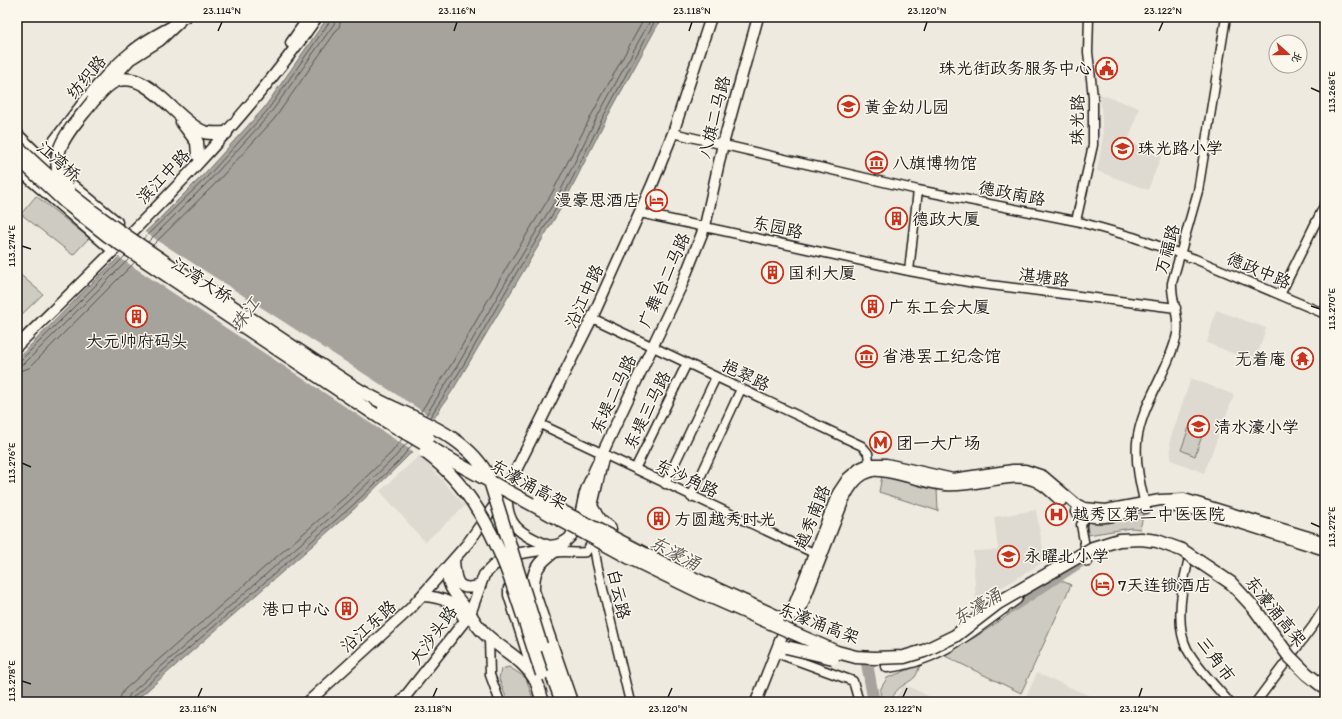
<svg xmlns="http://www.w3.org/2000/svg" width="1342" height="719" viewBox="0 0 1342 719" font-family="Itim,'LXGW WenKai TC',sans-serif">
<style>
.built{fill:#dedad1}
.green{fill:#ceccc2;stroke:#75746f}
.water{fill:#a6a39d;stroke:#6f6d69}
.pier{fill:#eeeadf}
.lines{fill:none;stroke-linecap:round;stroke-linejoin:round}
.shore{stroke:#535250;stroke-width:1}
.river{stroke:#a6a39d;stroke-width:12}
.minor-casing{stroke:#1c1c1c;stroke-width:11}
.major-casing{stroke:#1c1c1c;stroke-width:13}
.highway-casing{stroke:#1c1c1c;stroke-width:15}
.minor{stroke:#fbf7ec;stroke-width:8}
.major{stroke:#fbf7ec;stroke-width:10}
.highway{stroke:#fbf7ec;stroke-width:12}
.highway-bridge-casing{stroke:#1c1c1c;stroke-width:15;stroke-linecap:butt}
.highway-bridge{stroke:#fbf7ec;stroke-width:12}
.ticks{fill:none;stroke:#1c1c1c;stroke-width:1.5}
.labels{text-anchor:middle;stroke-width:3;stroke-linejoin:round;paint-order:stroke}
.poi-label{font-size:17px;fill:#1c1c1c;stroke:#fbf7ec;text-anchor:start}
.street-label{font-size:17px;fill:#1c1c1c;stroke:#fbf7ec}
.water-label{font-size:18px;font-style:italic;fill:#5a5956;stroke:#fbf7ec}
.neatline{fill:none;stroke:#1c1c1c;stroke-width:1.5}
.ticks-label{font-size:10px;text-anchor:middle;fill:#1c1c1c}
</style>
<rect width="100%" height="100%" fill="#eeeadf"/>
<filter id="ink" filterUnits="userSpaceOnUse"><feTurbulence type="fractalNoise" baseFrequency=".025" numOctaves="2"/><feDisplacementMap in="SourceGraphic" scale="8" xChannelSelector="R" yChannelSelector="G"/><feConvolveMatrix kernelMatrix="1 2 1 2 8 2 1 2 1" color-interpolation-filters="sRGB"/></filter>
<g filter="url(#ink)">
<!-- built -->
<path class="built" d="M 1100,94 L 1139,108 L 1128,142 L 1162,154 L 1148,190 L 1097,171 L 1103,136 Z
M 1216,310 L 1266,328 L 1255,362 L 1207,343 Z
M 1191,378 L 1234,395 L 1204,473 L 1171,460 L 1170,440 Z
M 420,455 L 465,506 L 425,542 L 380,491 Z
M 1036,510 L 1045,561 L 976,603 L 973,551 L 998,550 L 994,517 Z
M 1037,673 L 1090,696 L 1087,702 L 1024,702 Z
M 903,686 L 910,687 L 940,702 L 893,702 Z"/>
<!-- green -->
<path class="green" d="M 36,196 L 89,238 L 73,255 L 21,214 Z
M 17,272 L 43,294 L 17,319 Z
M 1190,425 L 1204,430 L 1195,456 L 1181,450 Z
M 882,476 L 937,489 L 938,511 L 879,492 Z
M 1144,512 L 1140,529 L 1131,528 L 1088,535 L 1087,520 L 1105,521 Z
M 1060,580 L 1071,585 L 1021,693 L 943,655 L 977,636 Z
M 920,665 C 919,668 917,674 915,677 C 905,686 896,686 892,700 L 881,701 L 880,690 L 887,678 Z
M 509,667 L 526,678 L 534,702 L 508,702 L 499,679 L 501,669 Z"/>
<!-- water -->
<path class="water" d="M 328,17 L 662,17 L 604,123 L 565,201 L 454,388 L 411,453 L 354,509 L 134,702 L 17,702 L 17,359 L 95,280 L 159,219 L 204,174 L 264,108 Z"/>
<!-- pier -->
<path class="pier" d="M 143,231 L 436,420 L 414,452 L 117,256 Z"/>
<g class="lines">
<!-- shore -->
<path class="shore" d="M 143,239 L 207,177 L 267,111 L 330,21 L 331,17
M 148,242 L 210,180 L 270,114 L 334,24 L 336,17
M 153,245 L 215,184 L 275,118 L 339,27 L 342,17
M 17,361 L 21,360 L 125,256
M 17,366 L 25,363 L 129,259
M 17,372 L 29,368 L 135,262
M 420,413 L 451,365 L 508,265 L 552,193 L 591,116 L 645,17
M 426,415 L 456,368 L 514,268 L 558,196 L 596,119 L 652,17
M 430,417 L 460,371 L 518,270 L 562,199 L 601,121 L 657,17
M 120,702 L 121,695 L 125,689 L 344,498 L 391,453 L 402,439
M 126,702 L 130,694 L 348,502 L 395,457 L 408,442
M 131,702 L 133,697 L 352,506 L 399,461 L 412,445"/>
<!-- river -->
<path class="river" d="M 1008,609 L 1081,561
M 866,658 L 874,702"/>
<defs>
<path id="minor" d="M 673,133 L 918,190 L 1076,221 L 1133,237 L 1195,259 L 1325,314
M 37,161 C 67,125 95,79 132,50 C 148,36 168,28 187,17
M 640,213 L 909,271 L 974,283 L 1176,308
M 1076,221 L 1093,145 L 1093,97 L 1088,52 L 1089,17
M 909,271 L 918,190
M 1280,295 L 1325,204
M 592,318 L 862,446 L 868,453 L 870,470
M 540,424 L 820,556
M 635,469 L 687,363
M 665,484 L 716,377
M 691,497 L 741,389
M 586,500 L 597,564 L 630,702
M 1146,509 C 1141,488 1135,464 1137,442 C 1141,404 1169,371 1177,334 C 1180,316 1171,301 1172,283 L 1198,191 L 1226,17
M 1086,515 L 1081,525 L 1088,562
M 554,553 C 565,550 575,554 586,552 L 593,541
M 1188,562 C 1182,586 1175,625 1187,649 C 1197,668 1215,685 1229,702
M 516,584 L 508,588 L 508,595 L 532,671
M 489,639 L 490,675 L 500,702
M 782,655 L 853,681 L 859,702
M 1256,702 L 1313,626 L 1325,607"/>
<path id="major" d="M 291,43 L 309,17
M 17,134 L 53,169 L 117,222
M 17,168 L 109,247
M 17,346 C 122,242 233,139 317,17
M 507,488 C 504,524 517,533 549,546 C 579,545 579,516 585,493 C 587,486 591,479 593,473 L 682,284 L 705,226 L 723,144 L 758,17
M 1170,506 L 1199,510 L 1325,550
M 1076,512 C 1094,521 1112,517 1130,512
M 454,559 C 455,578 456,594 480,585
M 446,569 C 449,595 457,593 469,613
M 422,596 C 442,597 457,602 465,621
M 798,616 L 844,499 C 850,487 858,474 873,471 C 886,468 927,484 945,485 C 972,488 1006,473 1029,479 C 1041,481 1052,493 1061,501
M 308,702 L 410,609 L 468,543 L 507,488 L 592,318 L 652,185 L 673,133 L 711,17
M 401,702 L 470,614 L 484,575 L 493,566 L 508,555 L 553,548
M 756,702 L 838,493 L 848,478 L 860,468 L 869,464 L 886,464 L 953,479 L 1013,470 L 1025,470 L 1043,476 L 1076,504 L 1084,508 L 1106,510 L 1160,500 L 1184,499 L 1325,542"/>
<path id="highway" d="M 106,85 L 129,59 L 159,40 L 178,22
M 93,101 C 99,95 107,84 116,81 C 148,69 177,122 204,132 C 211,134 219,133 226,133
M 182,122 L 197,142 L 198,155
M 603,454 L 591,506 L 599,520 L 610,529
M 564,543 C 545,560 532,562 533,591 L 571,702
M 470,614 C 486,645 520,653 535,679 C 539,686 540,695 543,702
M 541,645 L 562,702
M 887,666 C 939,661 975,627 1016,598"/>
</defs>
<!-- minor casing -->
<use href="#minor" class="minor-casing"/>
<!-- major casing -->
<use href="#major" class="major-casing"/>
<!-- highway casing -->
<use href="#highway" class="highway-casing"/>
<!-- minor -->
<use href="#minor" class="minor"/>
<!-- major -->
<use href="#major" class="major"/>
<!-- highway -->
<use href="#highway" class="highway"/>
<defs>
<path id="highway-bridge" d="M 17,146 C 70,200 134,242 197,283 C 250,318 303,354 356,388 C 400,416 465,429 489,478 L 541,645
M 17,157 L 65,202 L 108,236 L 379,417 L 458,464 L 628,557 L 704,594 L 837,652 L 856,657 L 874,658 L 904,657 L 924,651 L 955,636 L 998,603 L 1093,548 L 1119,540 L 1141,539 L 1157,541 L 1182,550 L 1231,583 L 1254,608 L 1289,656 L 1307,674 L 1325,688
M 68,188 C 40,156 73,127 93,101
M 384,409 L 428,437
M 425,452 C 497,505 514,594 542,674
M 540,500 L 680,572 L 778,617
M 786,647 L 833,658"/>
</defs>
<!-- highway-bridge casing -->
<use href="#highway-bridge" class="highway-bridge-casing"/>
<!-- highway-bridge -->
<use href="#highway-bridge" class="highway-bridge"/>
</g>
</g>
<!-- ticks -->
<path class="ticks" d="M 218,31 L 222,22M 454,31 L 457,22M 689,31 L 692,22M 924,31 L 927,22M 1159,31 L 1163,22M 1311,88 L 1320,92M 22,246 L 31,249M 1311,306 L 1320,309M 22,463 L 31,467M 1311,523 L 1320,527M 22,681 L 31,684M 198,697 L 202,688M 433,697 L 437,688M 668,697 L 672,688M 903,697 L 907,688M 1139,697 L 1142,688"/>
<!-- icons -->
<defs>
<symbol id="civic-ring" viewBox="-11 -11 22 22"><circle r="9.5" fill="#fbf7ec" stroke="#c8321e" stroke-width="1.5"/><path d="M-.6-6.5H3V-4.5H.6V-3L4-1V1h2V6H-6V1h2V-1L-.6-3ZM-1.2 2.5V6h2.4V2.5Z" fill="#c8321e"/></symbol>
<symbol id="school-ring" viewBox="-11 -11 22 22"><circle r="9.5" fill="#fbf7ec" stroke="#c8321e" stroke-width="1.5"/><path d="M0-5L7-2L0 1L-7-2ZM-4 1L0 2.5L4 1V4Q0 6-4 4Z" fill="#c8321e"/></symbol>
<symbol id="museum-ring" viewBox="-11 -11 22 22"><circle r="9.5" fill="#fbf7ec" stroke="#c8321e" stroke-width="1.5"/><path d="M0-6L6-3V-2H-6V-3ZM-5-1h2V3h-2ZM-1-1h2V3h-2ZM3-1h2V3H3ZM-6 4H6V6H-6Z" fill="#c8321e"/></symbol>
<symbol id="hotel-ring" viewBox="-11 -11 22 22"><circle r="9.5" fill="#fbf7ec" stroke="#c8321e" stroke-width="1.5"/><path d="M-6-4.5h1.5V1H6V5H4.5V3h-9V5H-6ZM-4 0a1.8 1.8 0 1 1 3.6 0ZM.5 0V-2.5h3Q6-2.5 6 0Z" fill="#c8321e"/></symbol>
<symbol id="building-ring" viewBox="-11 -11 22 22"><circle r="9.5" fill="#fbf7ec" stroke="#c8321e" stroke-width="1.5"/><path d="M-4-6H4V6H1V3H-1V6H-4ZM-2.5-4.3h1.7v1.8h-1.7ZM.8-4.3h1.7v1.8H.8ZM-2.5-1h1.7V.8h-1.7ZM.8-1h1.7V.8H.8Z" fill="#c8321e"/></symbol>
<symbol id="temple-ring" viewBox="-11 -11 22 22"><circle r="9.5" fill="#fbf7ec" stroke="#c8321e" stroke-width="1.5"/><path d="M0-6L5-2H3V0L6.5 2.5H4V6H1.5V3h-3V6H-4V2.5H-6.5L-3 0V-2H-5Z" fill="#c8321e"/></symbol>
<symbol id="metro-ring" viewBox="-11 -11 22 22"><circle r="9.5" fill="#fbf7ec" stroke="#c8321e" stroke-width="1.5"/><path d="M-5.5 5V-5H-3L0 0L3-5H5.5V5H3V-.5L0 4L-3-.5V5Z" fill="#c8321e"/></symbol>
<symbol id="hospital-ring" viewBox="-11 -11 22 22"><circle r="9.5" fill="#fbf7ec" stroke="#c8321e" stroke-width="1.5"/><path d="M-5-5h3v3.5h4V-5h3V5h-3V1.5h-4V5h-3Z" fill="#c8321e"/></symbol>
</defs>
<g fill-rule="evenodd">
<use href="#civic-ring" x="1094" y="56" width="25" height="25"/>
<use href="#school-ring" x="836" y="94" width="25" height="25"/>
<use href="#school-ring" x="1110" y="136" width="25" height="25"/>
<use href="#museum-ring" x="864" y="150" width="25" height="25"/>
<use href="#hotel-ring" x="644" y="188" width="25" height="25"/>
<use href="#building-ring" x="884" y="206" width="25" height="25"/>
<use href="#building-ring" x="760" y="260" width="25" height="25"/>
<use href="#building-ring" x="860" y="294" width="25" height="25"/>
<use href="#building-ring" x="124" y="304" width="25" height="25"/>
<use href="#museum-ring" x="854" y="344" width="25" height="25"/>
<use href="#temple-ring" x="1290" y="346" width="25" height="25"/>
<use href="#school-ring" x="1186" y="414" width="25" height="25"/>
<use href="#metro-ring" x="868" y="430" width="25" height="25"/>
<use href="#hospital-ring" x="1044" y="502" width="25" height="25"/>
<use href="#building-ring" x="646" y="506" width="25" height="25"/>
<use href="#school-ring" x="996" y="544" width="25" height="25"/>
<use href="#hotel-ring" x="1090" y="572" width="25" height="25"/>
<use href="#building-ring" x="334" y="596" width="25" height="25"/>
</g>
<g class="labels">
<!-- poi labels -->
<g class="poi-label">
<text x="1092" y="74" text-anchor="end">珠光街政务服务中心</text>
<text x="864" y="113">黄金幼儿园</text>
<text x="1138" y="154">珠光路小学</text>
<text x="892" y="169">八旗博物馆</text>
<text x="640" y="206" text-anchor="end">漫豪思酒店</text>
<text x="912" y="225">德政大厦</text>
<text x="788" y="279">国利大厦</text>
<text x="888" y="313">广东工会大厦</text>
<text x="137" y="347" text-anchor="middle">大元帅府码头</text>
<text x="882" y="362">省港罢工纪念馆</text>
<text x="1286" y="365" text-anchor="end">无着庵</text>
<text x="1214" y="433">清水濠小学</text>
<text x="896" y="449">团一大广场</text>
<text x="1072" y="520">越秀区第二中医医院</text>
<text x="674" y="525">方圆越秀时光</text>
<text x="1024" y="562">永曜北小学</text>
<text x="1118" y="591">7天连锁酒店</text>
<text x="330" y="615" text-anchor="end">港口中心</text>
</g>
<!-- street labels -->
<g class="street-label">
<text transform="translate(86 77) rotate(-50)" y="6">纺织路</text>
<text transform="translate(714 117) rotate(-76)" y="6">八旗二马路</text>
<text transform="translate(1077 120) rotate(-89)" y="6">珠光路</text>
<text transform="translate(59 161) rotate(41)" y="6">江湾桥</text>
<text transform="translate(163 176) rotate(-46)" y="6">滨江中路</text>
<text transform="translate(1012 193) rotate(11)" y="6">德政南路</text>
<text transform="translate(778 227) rotate(12)" y="6">东园路</text>
<text transform="translate(1167 249) rotate(-74)" y="6">万福路</text>
<text transform="translate(1259 270) rotate(23)" y="6">德政中路</text>
<text transform="translate(1044 277) rotate(7)" y="6">湛塘路</text>
<text transform="translate(202 280) rotate(33)" y="6">江湾大桥</text>
<text transform="translate(664 280) rotate(-66)" y="6">广舞台二马路</text>
<text transform="translate(584 296) rotate(-65)" y="6">沿江中路</text>
<text transform="translate(746 375) rotate(26)" y="6">挹翠路</text>
<text transform="translate(613 394) rotate(-65)" y="6">东堤二马路</text>
<text transform="translate(647 410) rotate(-64)" y="6">东堤三马路</text>
<text transform="translate(687 478) rotate(25)" y="6">东沙角路</text>
<text transform="translate(529 484) rotate(29)" y="6">东濠涌高架</text>
<text transform="translate(812 517) rotate(-68)" y="6">越秀南路</text>
<text transform="translate(619 594) rotate(77)" y="6">白云路</text>
<text transform="translate(1276 611) rotate(51)" y="6">东濠涌高架</text>
<text transform="translate(819 623) rotate(21)" y="6">东濠涌高架</text>
<text transform="translate(368 626) rotate(-42)" y="6">沿江东路</text>
<text transform="translate(433 635) rotate(-54)" y="6">大沙头路</text>
<text transform="translate(1216 659) rotate(54)" y="6">三角市</text>
</g>
<!-- water labels -->
<g class="water-label">
<text transform="translate(245 314) rotate(-53)" y="6">珠江</text>
<text transform="translate(675 553) rotate(27)" y="6">东濠涌</text>
<text transform="translate(977 607) rotate(-31)" y="6">东濠涌</text>
</g>
</g>
<!-- margin -->
<rect width="1342" height="719" fill="none" stroke="#fbf7ec" stroke-width="44"/>
<!-- north arrow -->
<g transform="translate(1288 54) rotate(111)"><circle r="19" fill="#fbf7ec" stroke="#a29f99"/>
<path d="M0-3L7 15L0 10L-7 15Z" fill="#c8321e"/>
<text y="-6" font-size="11" font-weight="bold" text-anchor="middle" fill="#1c1c1c">北</text>
</g>
<rect x="22" y="22" width="1298" height="675" class="neatline"/>
<g class="ticks-label">
<text x="222" y="14">23.114°N</text>
<text x="457" y="14">23.116°N</text>
<text x="692" y="14">23.118°N</text>
<text x="927" y="14">23.120°N</text>
<text x="1163" y="14">23.122°N</text>
<text transform="translate(1331 92) rotate(-90)" y="4">113.268°E</text>
<text transform="translate(11 246) rotate(-90)" y="4">113.274°E</text>
<text transform="translate(1331 309) rotate(-90)" y="4">113.270°E</text>
<text transform="translate(11 463) rotate(-90)" y="4">113.276°E</text>
<text transform="translate(1331 527) rotate(-90)" y="4">113.272°E</text>
<text transform="translate(11 681) rotate(-90)" y="4">113.278°E</text>
<text x="198" y="712">23.116°N</text>
<text x="433" y="712">23.118°N</text>
<text x="668" y="712">23.120°N</text>
<text x="903" y="712">23.122°N</text>
<text x="1139" y="712">23.124°N</text>
</g>
</svg>
